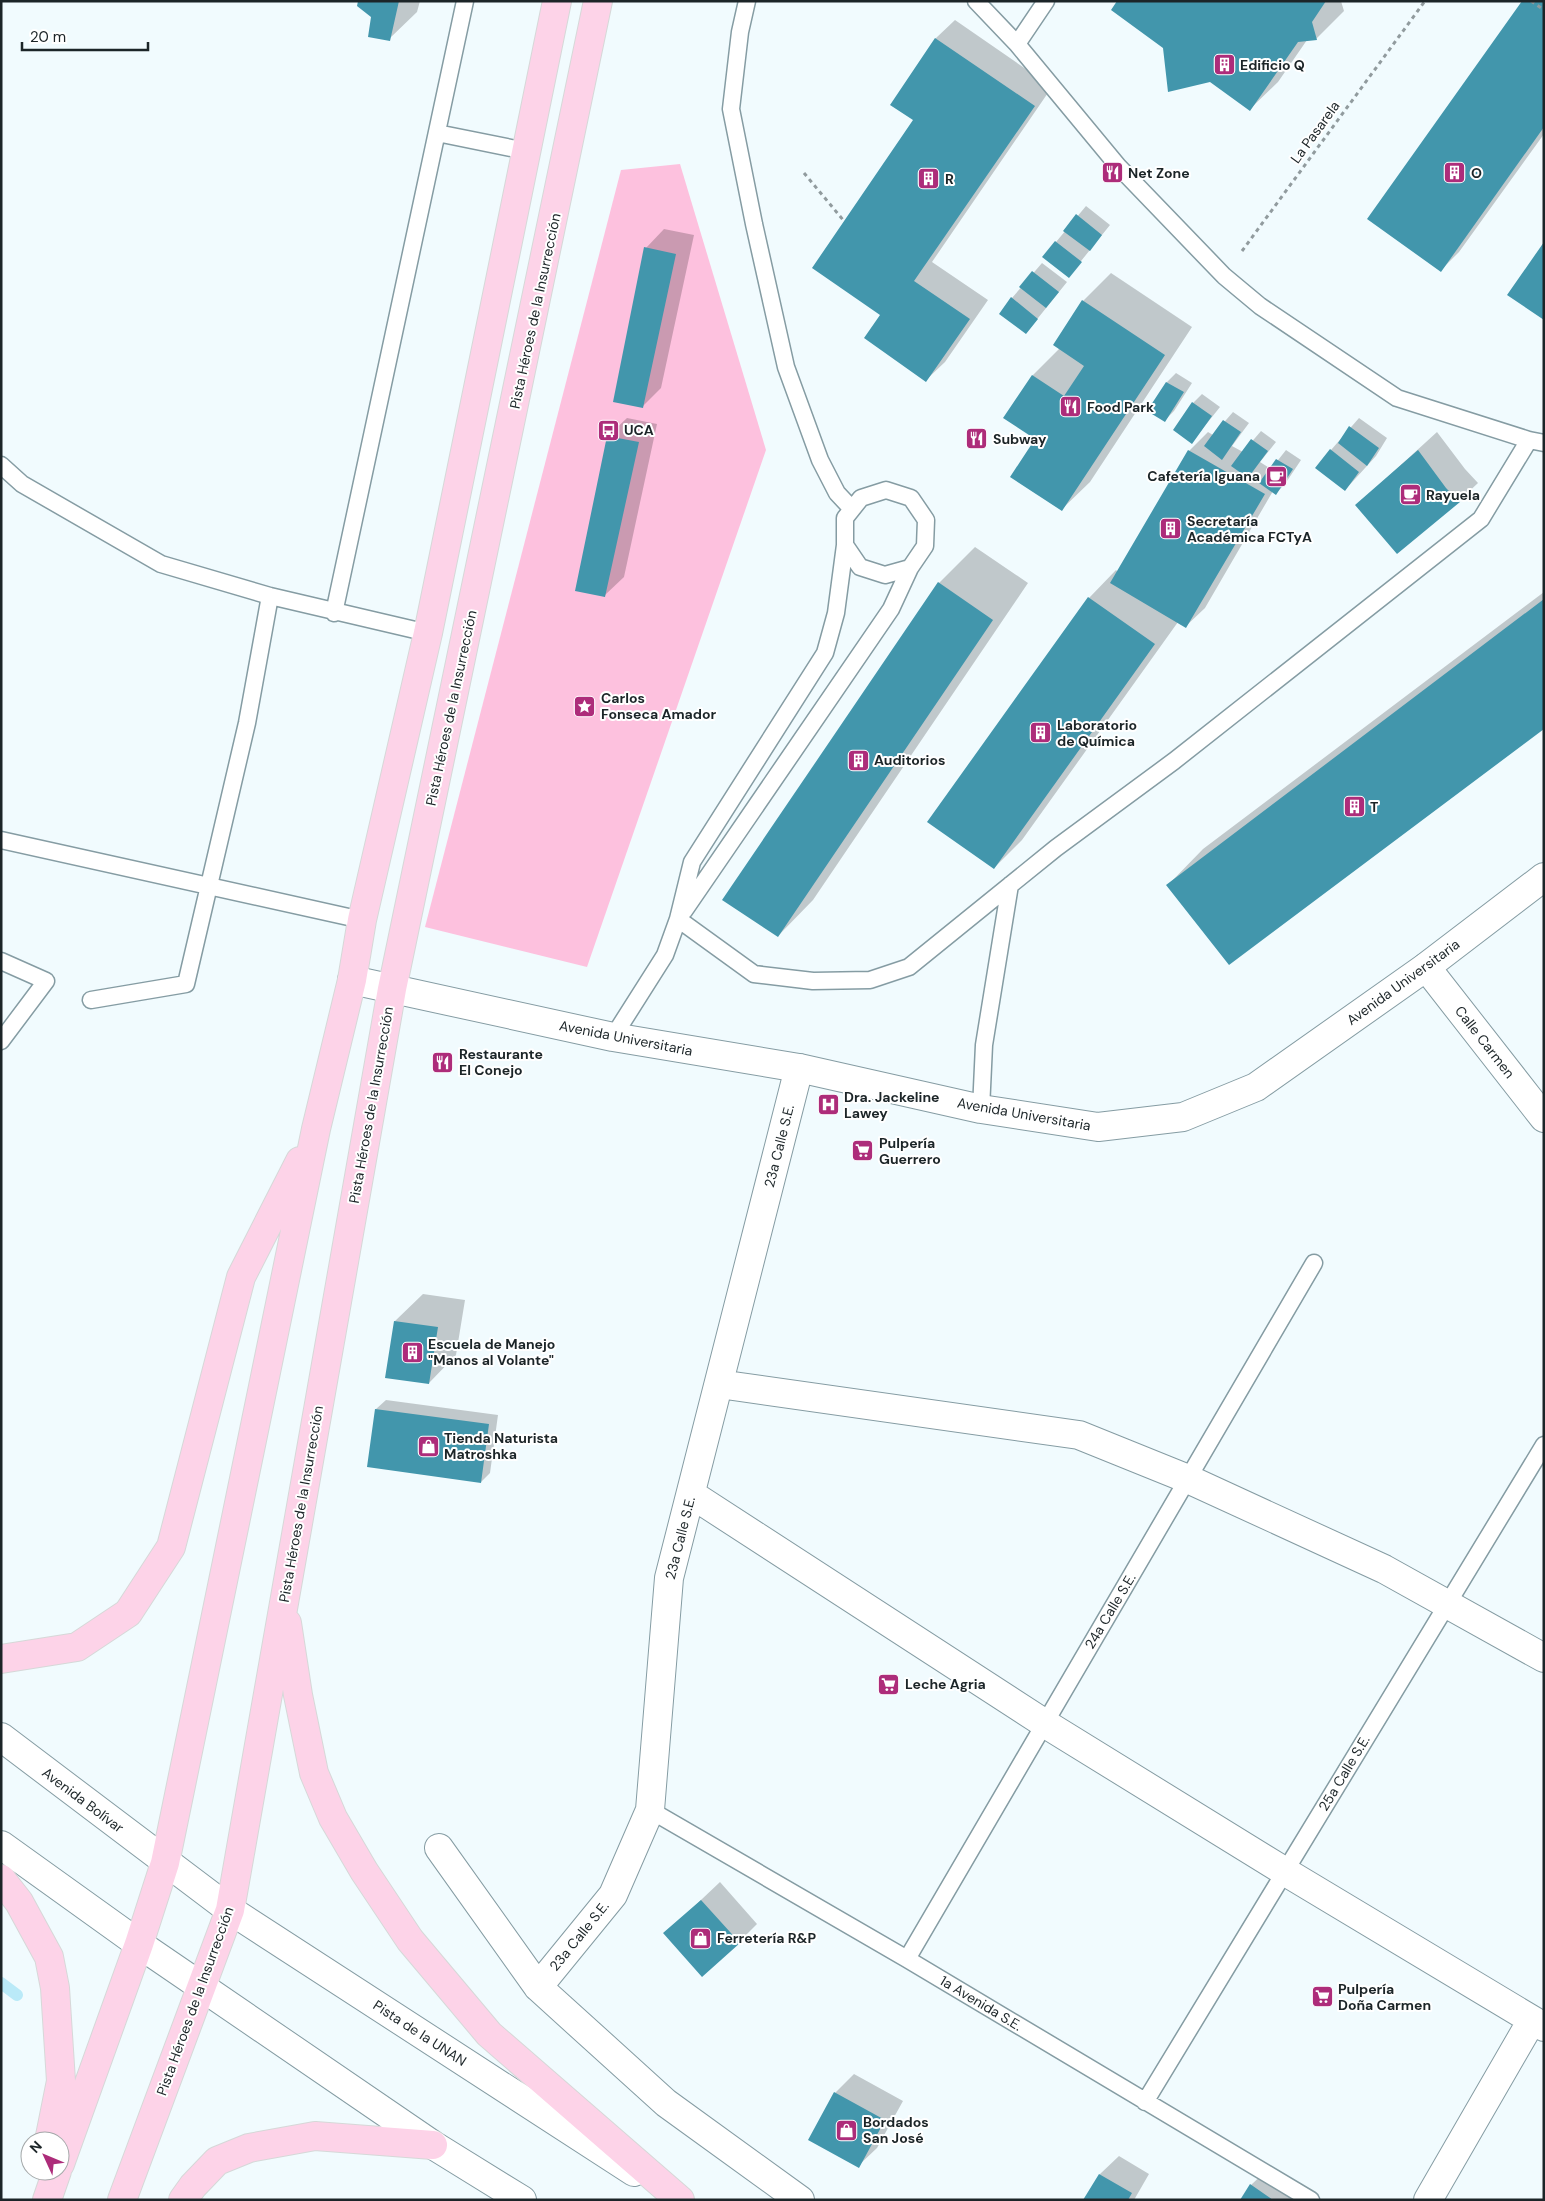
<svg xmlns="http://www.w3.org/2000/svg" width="1545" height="2201" viewBox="0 0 1545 2201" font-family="'DM Sans',sans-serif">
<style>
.green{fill:#fdc1de}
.shadow{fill:#0003}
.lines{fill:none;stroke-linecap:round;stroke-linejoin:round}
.stream{stroke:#baeaf8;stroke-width:12}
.building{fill:#4296ac}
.service-casing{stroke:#859ca3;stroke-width:19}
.minor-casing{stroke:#859ca3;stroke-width:30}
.tertiary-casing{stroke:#859ca3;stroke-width:30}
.secondary-casing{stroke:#859ca3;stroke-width:30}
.primary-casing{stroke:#d6d8d8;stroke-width:30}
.path{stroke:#919b9e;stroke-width:3;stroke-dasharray:4 4;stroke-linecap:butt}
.service{stroke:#fff;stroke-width:16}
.minor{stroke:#fff;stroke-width:28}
.tertiary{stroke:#fff;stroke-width:28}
.secondary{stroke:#fff;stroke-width:28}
.primary{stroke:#fdd3e8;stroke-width:28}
.labels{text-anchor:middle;stroke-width:4;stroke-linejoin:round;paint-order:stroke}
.poi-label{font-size:14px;font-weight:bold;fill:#1c2528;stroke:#fff;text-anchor:start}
.street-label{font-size:14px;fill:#1c2528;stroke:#fff}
</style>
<rect width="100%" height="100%" fill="#f1fbfe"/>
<!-- green -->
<path class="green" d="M 680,164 L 766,450 L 587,967 L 425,927 L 621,170 Z"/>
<!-- shadow -->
<path class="shadow" d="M 360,1 L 420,1 L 417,12 L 389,39 Z
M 1119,1 L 1341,1 L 1344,11 L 1316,39 L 1307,40 L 1278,82 L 1250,109 L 1164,47 Z
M 1544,1 L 1544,134 L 1459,252 L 1441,270 Z
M 955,20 L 1052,87 L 932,262 L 988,300 L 945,362 L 926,380 L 881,314 L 915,120 L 892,104 L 936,38 Z
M 1086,206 L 1110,225 L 1069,276 L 1056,242 Z
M 664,229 L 694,235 L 661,388 L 643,406 L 646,248 Z
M 1042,263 L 1067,282 L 1026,333 L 1012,298 Z
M 1111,273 L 1192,327 L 1090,482 L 1062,509 L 1037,439 L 1005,418 L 1033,375 L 1060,348 L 1054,345 L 1083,301 Z
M 1176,373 L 1192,383 L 1174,411 L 1165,420 L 1149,410 L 1167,382 Z
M 1202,394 L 1220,407 L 1192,442 L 1193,403 Z
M 1233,412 L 1249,423 L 1232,446 L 1243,452 L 1261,431 L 1276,442 L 1260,462 L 1271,469 L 1286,450 L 1301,460 L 1285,484 L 1276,493 L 1273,491 L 1205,608 L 1186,626 L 1178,622 L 1022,840 L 994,868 L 1089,598 L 1116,570 L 1118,572 L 1189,451 L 1208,432 L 1213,435 Z
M 627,418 L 657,424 L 624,577 L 605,595 L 608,436 Z
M 1359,418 L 1387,438 L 1376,456 L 1345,490 L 1331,450 Z
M 1437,432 L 1465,469 L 1478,483 L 1459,501 L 1357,505 Z
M 975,547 L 1028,583 L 813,900 L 778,936 L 939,583 Z
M 1544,592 L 1544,727 L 1168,885 L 1203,849 Z
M 423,1294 L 465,1300 L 456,1355 L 429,1383 L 386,1376 L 395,1321 Z
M 386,1400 L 498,1415 L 490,1473 L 481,1482 L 368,1466 L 376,1409 Z
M 720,1882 L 757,1924 L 739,1942 L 665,1934 Z
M 854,2074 L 903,2101 L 877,2148 L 858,2166 L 810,2140 L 835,2093 Z
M 1119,2156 L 1149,2174 L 1134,2200 L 1085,2200 L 1100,2174 Z
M 1270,2167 L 1301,2200 L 1241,2200 L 1251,2185 Z"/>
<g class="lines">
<!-- stream -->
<path class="stream" d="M 1,1983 L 17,1995"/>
</g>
<!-- building -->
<path class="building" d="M 358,1 L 399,1 L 390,41 L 368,37 L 371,17 L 357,6 Z
M 1117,1 L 1326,1 L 1312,22 L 1317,40 L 1298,42 L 1250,111 L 1210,82 L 1168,92 L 1163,48 L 1111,10 Z
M 1522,1 L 1544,1 L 1544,127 L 1441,272 L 1367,219 Z
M 935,38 L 1035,106 L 914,281 L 970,319 L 926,382 L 864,338 L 880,315 L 812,268 L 913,120 L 890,105 Z
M 1076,214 L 1102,235 L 1090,251 L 1063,231 Z
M 1055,241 L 1082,262 L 1069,278 L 1042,257 Z
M 1544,242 L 1544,320 L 1507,295 Z
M 644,247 L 676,254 L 643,408 L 613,402 Z
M 1032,271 L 1059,292 L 1046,308 L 1019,287 Z
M 1011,297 L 1038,319 L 1026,334 L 999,314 Z
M 1082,300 L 1165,355 L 1062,511 L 1010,477 L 1035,439 L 1003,418 L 1032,375 L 1064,396 L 1084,366 L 1053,345 Z
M 1166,382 L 1184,392 L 1165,422 L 1147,411 Z
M 1192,402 L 1212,416 L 1192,444 L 1173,430 Z
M 1223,420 L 1241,432 L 1222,460 L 1204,446 Z
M 1349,426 L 1379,448 L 1367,466 L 1338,443 Z
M 607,436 L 639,442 L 605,597 L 575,591 Z
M 1251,439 L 1268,451 L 1248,478 L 1231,466 Z
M 1330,449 L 1359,472 L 1345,491 L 1315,468 Z
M 1188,450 L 1265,494 L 1186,628 L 1110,583 Z
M 1418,450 L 1446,488 L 1460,502 L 1397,554 L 1355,505 Z
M 1276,459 L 1293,469 L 1276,495 L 1259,483 Z
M 938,582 L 993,620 L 778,937 L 722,900 Z
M 1088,597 L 1155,644 L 994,869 L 927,822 Z
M 1544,599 L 1544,729 L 1229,965 L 1166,885 Z
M 394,1321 L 438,1327 L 429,1384 L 385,1378 Z
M 375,1409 L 489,1424 L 481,1483 L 367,1467 Z
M 701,1900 L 740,1943 L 702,1977 L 663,1933 Z
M 834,2092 L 885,2120 L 859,2168 L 808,2140 Z
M 1099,2174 L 1132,2193 L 1128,2200 L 1083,2200 Z
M 1250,2184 L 1273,2200 L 1240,2200 Z"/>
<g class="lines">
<defs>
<path id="service" d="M 747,1 L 740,32 L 731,109 L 754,224 L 786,367 L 820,460 L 837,493 L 851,508
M 976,1 L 1017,44 L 1118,166 L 1224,276 L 1260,306 L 1397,398 L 1529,440 L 1544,443
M 1017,44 L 1046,1
M 437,133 L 526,151
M 1,465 L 22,484 L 161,564 L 270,596 L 428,633
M 886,490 L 911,498 L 926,520 L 925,546 L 910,568 L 885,575 L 860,567 L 845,545 L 845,518 L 861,498 Z
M 334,613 L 465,1
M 1,840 L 362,920
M 684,911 L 891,609 L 910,568
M 678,919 L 754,974 L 813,981 L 870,980 L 909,967 L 1056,848 L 1174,761 L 1481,519 L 1529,440
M 1,961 L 46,981 L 1,1041
M 91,1000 L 186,984 L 247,723 L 270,596
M 613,1037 L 665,955 L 678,919 L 692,862 L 825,653 L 836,613 L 845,545
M 981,1109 L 984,1045 L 1010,885
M 650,1810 L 907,1959 L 1311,2200
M 907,1959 L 1314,1263
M 1145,2102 L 1544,1445"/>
<path id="minor" d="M 1426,967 L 1544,1118
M 719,1384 L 1079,1435 L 1188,1479 L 1384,1569 L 1544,1658
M 691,1494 L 1044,1723 L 1284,1871 L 1544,2027
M 439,1848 L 538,1987 L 666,2103 L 800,2200
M 538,1987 L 613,1895 L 650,1810 L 669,1578 L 799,1068
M 1428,2200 L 1532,2020"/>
<path id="tertiary" d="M 352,980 L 613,1037 L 799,1068 L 981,1109 L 1098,1127 L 1183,1117 L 1256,1087 L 1426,967 L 1544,877"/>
<path id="secondary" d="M 1,1737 L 230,1910 L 634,2172
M 1,1845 L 139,1944 L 433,2145 L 522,2200"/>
<path id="primary" d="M 287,1623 L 298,1695 L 314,1773 L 333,1818 L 364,1871 L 410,1940 L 489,2034 L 680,2200
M 1,1659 L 77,1647 L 128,1613 L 171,1547 L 241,1277 L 300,1161
M 1,1879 L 19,1902 L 49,1957 L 55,1988 L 61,2081 L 49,2141
M 60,2164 L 139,1944 L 165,1863 L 316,1129 L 352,980 L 362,920 L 428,633 L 557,1
M 47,2200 L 57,2171
M 122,2200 L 230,1910 L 392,989 L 598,1
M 183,2200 L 193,2186 L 217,2161 L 249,2148 L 315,2136 L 433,2145"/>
</defs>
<!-- service casing -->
<use href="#service" class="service-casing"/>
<!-- minor casing -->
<use href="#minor" class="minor-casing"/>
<!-- tertiary casing -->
<use href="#tertiary" class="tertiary-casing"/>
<!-- secondary casing -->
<use href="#secondary" class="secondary-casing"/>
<!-- primary casing -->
<use href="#primary" class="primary-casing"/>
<!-- path -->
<path class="path" d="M 1531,1 L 1544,10
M 804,173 L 844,221
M 1242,251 L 1425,1"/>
<!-- service -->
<use href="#service" class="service"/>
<!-- minor -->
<use href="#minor" class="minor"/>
<!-- tertiary -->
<use href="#tertiary" class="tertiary"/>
<!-- secondary -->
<use href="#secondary" class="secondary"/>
<!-- primary -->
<use href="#primary" class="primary"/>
</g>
<!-- icons -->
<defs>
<symbol id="building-square" viewBox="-11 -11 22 22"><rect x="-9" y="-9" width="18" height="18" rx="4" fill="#ad2c7a" stroke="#fff"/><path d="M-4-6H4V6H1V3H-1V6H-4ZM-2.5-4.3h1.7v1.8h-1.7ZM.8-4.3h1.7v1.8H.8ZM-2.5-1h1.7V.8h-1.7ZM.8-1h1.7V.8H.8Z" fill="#fff"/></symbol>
<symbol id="restaurant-square" viewBox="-11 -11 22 22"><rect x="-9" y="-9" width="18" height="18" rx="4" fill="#ad2c7a" stroke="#fff"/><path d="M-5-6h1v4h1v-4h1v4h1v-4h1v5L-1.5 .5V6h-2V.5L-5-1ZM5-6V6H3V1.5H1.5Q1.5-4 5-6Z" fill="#fff"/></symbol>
<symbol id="bus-square" viewBox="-11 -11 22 22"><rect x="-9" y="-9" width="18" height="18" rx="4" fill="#ad2c7a" stroke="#fff"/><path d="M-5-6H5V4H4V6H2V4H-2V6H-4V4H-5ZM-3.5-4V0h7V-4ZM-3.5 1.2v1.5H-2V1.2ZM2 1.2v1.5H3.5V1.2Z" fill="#fff"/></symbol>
<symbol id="cafe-square" viewBox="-11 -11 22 22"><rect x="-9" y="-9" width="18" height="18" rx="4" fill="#ad2c7a" stroke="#fff"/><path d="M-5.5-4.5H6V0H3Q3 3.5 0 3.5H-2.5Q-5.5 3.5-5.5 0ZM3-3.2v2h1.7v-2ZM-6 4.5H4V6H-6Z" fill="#fff"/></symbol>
<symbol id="sight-square" viewBox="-11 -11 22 22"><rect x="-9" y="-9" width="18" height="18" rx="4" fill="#ad2c7a" stroke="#fff"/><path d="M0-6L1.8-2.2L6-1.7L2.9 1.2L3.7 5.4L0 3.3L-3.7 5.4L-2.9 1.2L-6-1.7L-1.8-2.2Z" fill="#fff"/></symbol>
<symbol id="hospital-square" viewBox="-11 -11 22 22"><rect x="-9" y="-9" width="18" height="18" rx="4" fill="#ad2c7a" stroke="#fff"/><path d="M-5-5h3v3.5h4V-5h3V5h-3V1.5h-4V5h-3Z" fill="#fff"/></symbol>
<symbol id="supermarket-square" viewBox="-11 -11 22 22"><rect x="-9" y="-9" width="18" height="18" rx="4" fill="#ad2c7a" stroke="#fff"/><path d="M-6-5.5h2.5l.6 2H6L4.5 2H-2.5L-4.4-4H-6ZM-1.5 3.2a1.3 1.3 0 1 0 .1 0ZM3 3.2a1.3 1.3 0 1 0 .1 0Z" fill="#fff"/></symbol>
<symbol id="shop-square" viewBox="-11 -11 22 22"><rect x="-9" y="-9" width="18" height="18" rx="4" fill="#ad2c7a" stroke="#fff"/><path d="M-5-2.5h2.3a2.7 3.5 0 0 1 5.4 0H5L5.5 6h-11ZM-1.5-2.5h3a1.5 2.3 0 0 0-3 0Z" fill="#fff"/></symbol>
</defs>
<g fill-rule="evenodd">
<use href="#building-square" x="1212" y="52" width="25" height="25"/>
<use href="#restaurant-square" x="1100" y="160" width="25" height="25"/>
<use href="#building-square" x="1442" y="160" width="25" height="25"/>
<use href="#building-square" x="916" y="166" width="25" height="25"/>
<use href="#restaurant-square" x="1058" y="394" width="25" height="25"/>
<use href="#bus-square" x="596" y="418" width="25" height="25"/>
<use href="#restaurant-square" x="964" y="426" width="25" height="25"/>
<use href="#cafe-square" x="1264" y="464" width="25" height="25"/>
<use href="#cafe-square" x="1398" y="482" width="25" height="25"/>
<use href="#building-square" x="1158" y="516" width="25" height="25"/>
<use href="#sight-square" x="572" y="694" width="25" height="25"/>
<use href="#building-square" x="1028" y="720" width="25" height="25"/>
<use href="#building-square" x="846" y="748" width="25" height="25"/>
<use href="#building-square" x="1342" y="794" width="25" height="25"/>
<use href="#restaurant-square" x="430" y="1050" width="25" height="25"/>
<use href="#hospital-square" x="816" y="1092" width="25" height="25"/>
<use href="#supermarket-square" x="850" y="1138" width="25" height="25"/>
<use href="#building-square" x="400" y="1340" width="25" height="25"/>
<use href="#shop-square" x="416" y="1434" width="25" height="25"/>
<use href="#supermarket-square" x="876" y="1672" width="25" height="25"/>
<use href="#shop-square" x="688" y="1926" width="25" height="25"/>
<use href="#supermarket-square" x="1310" y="1984" width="25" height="25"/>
<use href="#shop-square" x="834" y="2118" width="25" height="25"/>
</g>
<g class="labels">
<!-- poi labels -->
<g class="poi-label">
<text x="1240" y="70">Edificio Q</text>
<text x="1128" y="178">Net Zone</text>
<text x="1471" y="178">O</text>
<text x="945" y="184">R</text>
<text x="1087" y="412">Food Park</text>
<text x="624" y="435">UCA</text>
<text x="993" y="444">Subway</text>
<text x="1260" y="481" text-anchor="end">Cafetería Iguana</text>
<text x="1426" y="500">Rayuela</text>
<text x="1187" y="526">Secretaría<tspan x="1187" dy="16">Académica FCTyA</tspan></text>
<text x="601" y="703">Carlos<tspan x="601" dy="16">Fonseca Amador</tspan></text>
<text x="1057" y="730">Laboratorio<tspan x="1057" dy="16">de Química</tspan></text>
<text x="874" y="765">Auditorios</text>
<text x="1370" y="812">T</text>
<text x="459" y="1059">Restaurante<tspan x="459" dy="16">El Conejo</tspan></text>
<text x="844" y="1102">Dra. Jackeline<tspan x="844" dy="16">Lawey</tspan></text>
<text x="879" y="1148">Pulpería<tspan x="879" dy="16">Guerrero</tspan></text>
<text x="428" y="1349">Escuela de Manejo<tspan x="428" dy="16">"Manos al Volante"</tspan></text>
<text x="444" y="1443">Tienda Naturista<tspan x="444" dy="16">Matroshka</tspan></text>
<text x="905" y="1689">Leche Agria</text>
<text x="717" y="1943">Ferretería R&amp;P</text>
<text x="1338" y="1994">Pulpería<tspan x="1338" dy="16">Doña Carmen</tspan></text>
<text x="863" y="2127">Bordados<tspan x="863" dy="16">San José</tspan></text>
</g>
<!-- street labels -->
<g class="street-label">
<text transform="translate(1315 132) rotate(-54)" y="5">La Pasarela</text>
<text transform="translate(535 311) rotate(-78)" y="5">Pista Héroes de la Insurrección</text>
<text transform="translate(451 708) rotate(-78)" y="5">Pista Héroes de la Insurrección</text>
<text transform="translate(1403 982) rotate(-36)" y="5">Avenida Universitaria</text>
<text transform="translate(626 1038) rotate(11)" y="5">Avenida Universitaria</text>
<text transform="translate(1485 1042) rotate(52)" y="5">Calle Carmen</text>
<text transform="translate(371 1105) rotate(-80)" y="5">Pista Héroes de la Insurrección</text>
<text transform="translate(1024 1114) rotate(10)" y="5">Avenida Universitaria</text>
<text transform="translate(779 1146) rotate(-76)" y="5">23a Calle S.E.</text>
<text transform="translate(301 1504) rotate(-80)" y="5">Pista Héroes de la Insurrección</text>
<text transform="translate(680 1538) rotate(-76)" y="5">23a Calle S.E.</text>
<text transform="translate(1110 1611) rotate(-59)" y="5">24a Calle S.E.</text>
<text transform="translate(1344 1773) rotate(-59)" y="5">25a Calle S.E.</text>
<text transform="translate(83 1800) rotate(37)" y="5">Avenida Bolívar</text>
<text transform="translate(579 1936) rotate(-51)" y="5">23a Calle S.E.</text>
<text transform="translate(195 2001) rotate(-70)" y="5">Pista Héroes de la Insurrección</text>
<text transform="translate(981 2003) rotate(31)" y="5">1a Avenida S.E.</text>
<text transform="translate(420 2033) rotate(33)" y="5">Pista de la UNAN</text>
</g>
</g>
<!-- border -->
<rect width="1545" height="2201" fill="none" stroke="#1c2528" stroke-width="5"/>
<!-- north arrow -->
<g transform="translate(45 2156) rotate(314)"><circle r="24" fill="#ffffff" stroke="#a4a8a9"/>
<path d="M0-4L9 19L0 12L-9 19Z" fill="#ad2c7a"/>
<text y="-8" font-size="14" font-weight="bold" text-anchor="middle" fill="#1c2528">N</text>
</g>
<!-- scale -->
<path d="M22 42v8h126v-8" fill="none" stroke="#1c2528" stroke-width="2.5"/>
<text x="30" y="42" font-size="15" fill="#1c2528" stroke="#ffffff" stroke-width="4" paint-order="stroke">20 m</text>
</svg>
